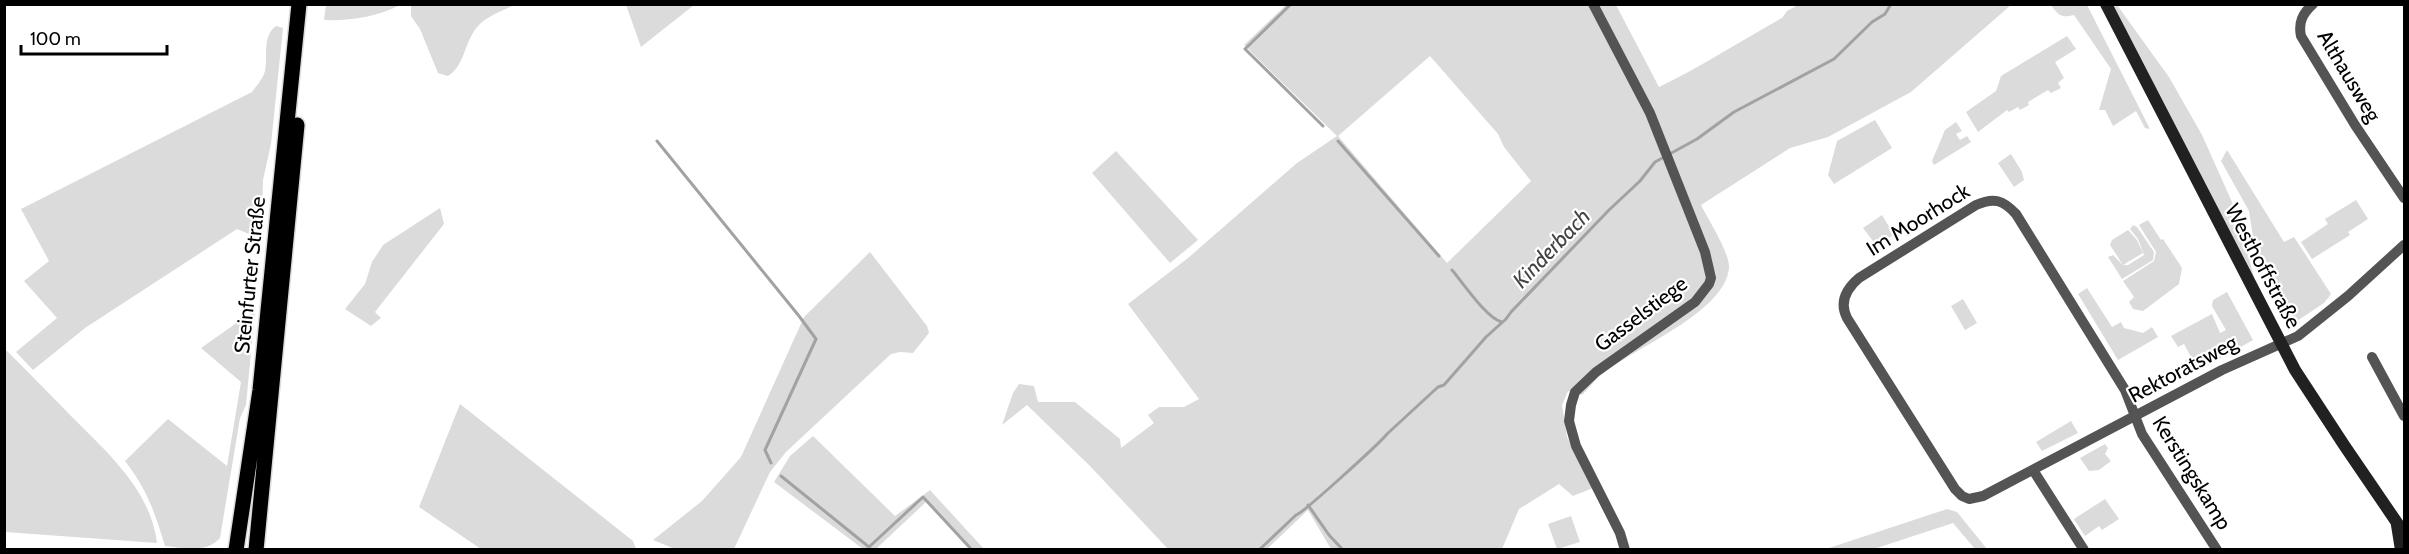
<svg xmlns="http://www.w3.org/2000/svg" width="2409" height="554" viewBox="0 0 2409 554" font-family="Cabin,sans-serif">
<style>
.green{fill:#dbdbdb;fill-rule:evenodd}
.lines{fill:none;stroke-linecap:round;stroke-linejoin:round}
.stream{stroke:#a2a2a2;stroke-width:3}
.primary-casing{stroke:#dbdbdb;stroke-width:18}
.street{stroke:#545454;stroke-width:10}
.secondary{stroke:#212121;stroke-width:12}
.primary{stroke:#000;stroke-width:15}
.labels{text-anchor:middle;stroke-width:4.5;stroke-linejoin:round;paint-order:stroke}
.street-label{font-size:21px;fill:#000;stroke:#fff}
.water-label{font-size:22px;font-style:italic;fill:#434343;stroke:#fff}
</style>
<rect width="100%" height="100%" fill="#fff"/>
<!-- green -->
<path class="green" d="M 411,4 L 514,4 L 514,5 C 504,10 489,15 480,24 C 464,39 466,65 448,76 L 438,73 L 420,29 L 411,16 Z
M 326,5 L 326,4 L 400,5 C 377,17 349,21 324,20 Z
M 626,5 L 626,4 L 694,5 L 641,47 Z
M 1286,5 L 1616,5 L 1659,87 C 1701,67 1741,41 1782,18 L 1787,11 L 1798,5 L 2011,5 L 1911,92 L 1828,137 L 1790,148 L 1701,205 C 1708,219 1730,253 1729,268 C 1725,313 1633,348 1601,375 C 1594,381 1588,389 1582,395 L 1568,391 L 1562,405 L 1567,437 L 1593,488 L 1573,496 L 1559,484 L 1519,509 L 1502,549 L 1331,549 L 1308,510 L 1267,549 L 1168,549 L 1090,466 L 1027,405 L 1002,425 L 1013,393 L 1019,384 L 1034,386 L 1038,402 L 1075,402 L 1120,439 L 1121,448 L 1154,423 L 1148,415 L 1159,407 L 1184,407 L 1199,399 L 1128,304 L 1188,258 L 1297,163 L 1337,136 L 1244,45 ZM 1430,56 L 1498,134 L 1504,147 L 1531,181 L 1447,263 L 1338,136 Z
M 2051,5 L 2087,5 L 2150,129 L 2145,128 L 2136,111 L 2113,126 L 2105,110 L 2099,110 L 2111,69 L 2074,15 C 2061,18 2059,16 2051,5 Z
M 2111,5 L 2117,5 L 2169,77 L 2202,135 L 2236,211 L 2254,277 L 2249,273 Z
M 276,26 L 283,28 L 271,144 L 263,180 L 261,239 L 237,229 L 85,328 L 33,370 L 16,352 L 57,318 L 24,281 L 49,261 L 21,209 L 252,92 C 257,85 263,79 265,71 C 268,56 262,36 276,26 Z
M 2067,36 L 2076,49 L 2055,62 L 2064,78 L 2058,83 L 2061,88 L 2051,93 L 2048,90 L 2028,102 L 2029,105 L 2020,110 L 2018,107 L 2009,112 L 2007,110 L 1978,132 L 1966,112 L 1996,91 L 2001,76 Z
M 1875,120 L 1892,148 L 1834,184 L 1828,175 L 1837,141 Z
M 1956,122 L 1962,131 L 1956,134 L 1960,140 L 1967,136 L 1971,142 L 1934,165 L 1932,161 L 1945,130 Z
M 2227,150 L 2284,242 L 2294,237 L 2331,294 L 2324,303 L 2297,321 L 2294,320 L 2254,244 L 2249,211 L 2221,161 Z
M 1116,151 L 1198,240 L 1170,263 L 1092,173 Z
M 2011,154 L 2022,172 L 2024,180 L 2014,187 L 1998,163 Z
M 2356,200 L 2368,219 L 2348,232 L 2350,235 L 2312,259 L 2301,242 L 2328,224 L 2325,219 Z
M 440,208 L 444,224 L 375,312 L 381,318 L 371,326 L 345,309 L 365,284 L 372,262 L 383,245 Z
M 1882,215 L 1894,235 L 1876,245 L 1863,228 Z
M 2148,220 L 2161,240 L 2163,239 L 2182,268 L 2179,284 L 2143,311 L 2133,309 L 2129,302 L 2134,297 L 2123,281 L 2154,261 L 2156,252 L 2139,225 Z
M 2133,225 L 2137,227 L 2154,252 L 2153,260 L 2122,279 L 2108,257 L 2113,255 L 2123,265 L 2110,245 L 2112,240 L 2128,230 L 2137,240 L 2143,253 L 2123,265 L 2128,265 L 2144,255 L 2138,239 L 2130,229 Z
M 870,252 L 927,326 L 929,333 L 913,353 L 900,352 L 891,354 L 786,452 L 770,472 L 734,549 L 675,549 L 653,540 L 702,501 L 741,457 L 804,317 Z
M 2087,288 L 2112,327 L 2121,322 L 2124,328 L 2143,333 L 2152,327 L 2158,337 L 2118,360 L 2078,294 Z
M 2227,292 L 2253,340 L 2192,374 L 2185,361 L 2191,357 L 2184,344 L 2178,347 L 2171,336 L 2212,314 L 2220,333 L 2226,330 L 2212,306 L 2213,300 Z
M 1963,299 L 1977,323 L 1965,330 L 1951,306 Z
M 255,310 L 246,405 L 240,418 L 220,538 C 205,554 185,548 165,546 C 155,513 147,489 125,461 L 168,419 L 227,466 L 241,382 L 201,348 Z
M 4,348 C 27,371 50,394 73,418 C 108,453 151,491 157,543 L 5,532 Z
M 460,404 L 633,541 L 636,549 L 481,549 L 419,507 Z
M 2071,421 L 2078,433 L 2042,451 L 2036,442 Z
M 813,436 L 895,516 L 930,490 L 984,549 L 970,549 L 927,501 L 876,549 L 863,549 L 774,482 L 790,456 Z
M 2105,444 L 2108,448 L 2105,454 L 2111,461 L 2099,470 L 2089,471 L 2080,458 Z
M 2105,499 L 2119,519 L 2102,530 L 2099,526 L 2085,536 L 2074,519 Z
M 1947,509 L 1957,512 L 1987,549 L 1975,549 L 1953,523 L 1874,549 L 1826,549 Z
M 1571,516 L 1580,542 L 1557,549 L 1548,524 Z"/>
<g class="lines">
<!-- stream -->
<path class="stream" d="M 1291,4 L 1245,49 L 1323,126
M 657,141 L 799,316 L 816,339 L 765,450 L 771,463
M 1338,141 L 1439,256
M 1452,270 C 1463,283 1487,319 1502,322
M 781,476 L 869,547 L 923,497 L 972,550
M 1308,505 L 1329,535 L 1343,550
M 1259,550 L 1296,515 C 1302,514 1380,443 1387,434 L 1438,387 L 1444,385 L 1486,337 L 1506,319 L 1511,312 L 1609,210 L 1640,181 L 1655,162 L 1697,139 L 1734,112 L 1834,59 L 1872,22 L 1885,14 L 1891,4"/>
<defs>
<path id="primary" d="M 236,550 L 260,390 L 299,4
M 256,550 L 297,125"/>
</defs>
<!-- primary casing -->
<use href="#primary" class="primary-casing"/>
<!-- street -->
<path class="street" d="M 1593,4 L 1650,113 L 1705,252 L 1711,278 L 1709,284 L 1695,302 L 1596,372 L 1575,392 L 1571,405 L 1569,421 L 1576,446 L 1620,533 L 1625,550
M 2313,4 C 2303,13 2298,22 2301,36 L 2355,125 L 2404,198
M 2372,357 L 2404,416
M 2033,470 L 2084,550
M 2217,550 L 2142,434 L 2125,390 L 2016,214 C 2003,200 1994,197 1976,205 L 1859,278 C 1846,289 1839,302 1847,318 L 1955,489 L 1962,496 L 1969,499 L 1983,496 L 2222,370 L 2298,336 L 2348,296 L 2404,245"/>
<!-- secondary -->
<path class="secondary" d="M 2106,4 L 2295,370 L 2344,445 L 2404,533
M 2397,525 L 2401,550"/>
<!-- primary -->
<use href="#primary" class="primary"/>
</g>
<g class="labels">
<!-- street labels -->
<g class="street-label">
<text transform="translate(2349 76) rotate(59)" y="7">Althausweg</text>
<text transform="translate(1918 220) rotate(-32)" y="7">Im Moorhock</text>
<text transform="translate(2263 266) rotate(62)" y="7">Westhoffstraße</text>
<text transform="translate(250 275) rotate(-84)" y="7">Steinfurter Straße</text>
<text transform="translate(1641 314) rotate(-37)" y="7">Gasselstiege</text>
<text transform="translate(2183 369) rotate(-28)" y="7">Rektoratsweg</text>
<text transform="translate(2192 473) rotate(58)" y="7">Kerstingskamp</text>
</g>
<!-- water labels -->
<g class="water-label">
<text transform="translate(1551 248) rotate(-46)" y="8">Kinderbach</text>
</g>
</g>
<!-- border -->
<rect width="2409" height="554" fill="none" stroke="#000000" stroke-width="12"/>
<!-- scale -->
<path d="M21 45v9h146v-9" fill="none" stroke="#000000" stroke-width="3"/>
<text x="30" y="45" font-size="18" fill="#000000" stroke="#ffffff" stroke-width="4.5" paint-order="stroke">100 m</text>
</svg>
